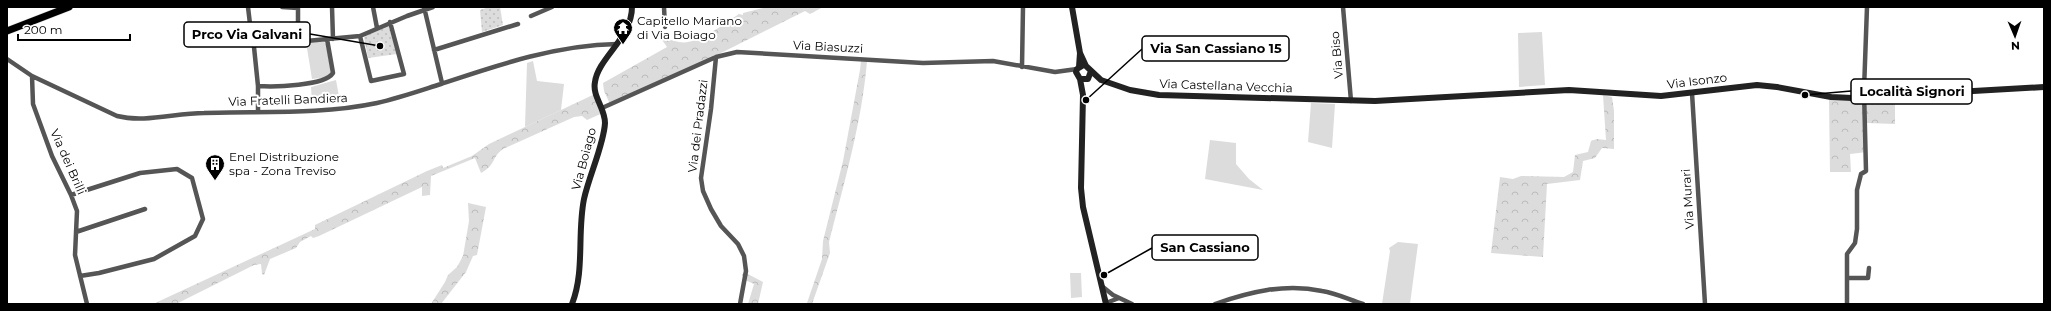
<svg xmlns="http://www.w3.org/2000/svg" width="2051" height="311" viewBox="0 0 2051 311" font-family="Montserrat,sans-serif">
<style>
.grass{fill:#dcdcdc}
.forest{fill:url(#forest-crowns)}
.park{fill:url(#park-dots)}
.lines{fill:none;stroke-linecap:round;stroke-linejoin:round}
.primary-casing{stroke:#dbdbdb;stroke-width:8}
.street{stroke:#555;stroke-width:4.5}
.secondary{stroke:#222;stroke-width:6}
.primary{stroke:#000;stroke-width:7}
.labels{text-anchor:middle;stroke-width:4;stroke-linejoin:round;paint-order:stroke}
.poi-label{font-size:12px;fill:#000;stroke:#fff;text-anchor:start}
.street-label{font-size:12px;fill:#000;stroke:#fff}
.leader{fill:none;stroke:#000;stroke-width:1.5}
.callout-dot{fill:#000;stroke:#fff;stroke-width:1.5}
.callout{fill:#fff;stroke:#000;stroke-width:1.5}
.callout-label{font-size:13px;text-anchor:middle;font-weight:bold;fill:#000}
</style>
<defs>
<pattern id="forest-crowns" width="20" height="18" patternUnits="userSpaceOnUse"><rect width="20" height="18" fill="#dcdcdc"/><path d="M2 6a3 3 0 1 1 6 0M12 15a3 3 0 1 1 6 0" fill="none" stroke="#bbb"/></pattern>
<pattern id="park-dots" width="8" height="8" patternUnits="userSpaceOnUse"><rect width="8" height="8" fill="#dcdcdc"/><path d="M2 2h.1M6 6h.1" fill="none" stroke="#bbb" stroke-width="1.8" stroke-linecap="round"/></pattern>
</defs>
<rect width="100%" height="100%" fill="#fff"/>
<!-- grass -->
<path class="grass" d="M 1542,32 L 1545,85 L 1519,87 L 1518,33 Z
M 306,42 L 324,42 L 326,44 L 331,73 L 328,77 L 312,79 Z
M 533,61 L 537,81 L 564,84 L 561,110 L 525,127 L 527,63 Z
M 336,80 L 340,102 L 312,103 L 311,87 Z
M 1311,103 L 1335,104 L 1332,148 L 1308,142 Z
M 1210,140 L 1236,143 L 1236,164 L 1249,179 L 1263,190 L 1205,179 Z
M 1398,242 L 1418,244 L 1410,304 L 1382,304 L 1390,251 L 1389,248 Z
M 1070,273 L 1081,273 L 1082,297 L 1071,298 Z"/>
<!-- forest -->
<path class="forest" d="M 767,7 L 823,7 L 810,14 L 805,11 L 699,64 L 610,104 L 604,91 L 603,83 L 667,47 L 660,37 C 667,38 673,41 679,42 C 697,46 725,23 739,14 L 743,15 L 743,13 Z
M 861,61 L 867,61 C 862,122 844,183 829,242 L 830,253 L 812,304 L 807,303 L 822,259 L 823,241 L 843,161 L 860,70 Z
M 597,93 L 605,112 L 587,120 L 582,116 L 574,117 L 503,149 C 491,158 496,165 481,173 L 475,158 L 431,176 L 430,195 L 422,196 L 422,187 L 319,236 L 313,238 L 311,236 L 300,242 L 296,248 L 270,259 L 264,275 L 262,274 L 261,264 L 254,265 L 176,304 L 153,304 L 315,229 L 315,225 L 427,171 L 442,165 L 443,168 L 472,156 L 489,144 Z
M 1603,95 L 1612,97 L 1614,111 L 1614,149 L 1602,148 L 1595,158 L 1583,161 L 1580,180 L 1547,184 L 1543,257 L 1491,253 L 1500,177 L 1513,179 L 1521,176 L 1564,177 L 1573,172 L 1575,155 L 1588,152 L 1591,141 L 1597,139 L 1606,140 Z
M 1895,99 L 1895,124 L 1867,123 L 1867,152 L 1850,154 L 1851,172 L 1830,172 L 1829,100 L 1859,101 Z
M 468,203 L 486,207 L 477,255 L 473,256 L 466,272 L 441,304 L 431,304 L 445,282 L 448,275 L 457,267 L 463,256 L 469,221 Z
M 744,272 L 763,282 L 758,304 L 748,304 L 754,284 L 745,280 L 742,275 Z"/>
<!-- park -->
<path class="park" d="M 489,7 L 500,7 L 503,25 L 482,32 L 480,10 Z
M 388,24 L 397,54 L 368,58 L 364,37 L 367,34 Z"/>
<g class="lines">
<defs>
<path id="primary" d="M 7,31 L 69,7"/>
</defs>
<!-- primary casing -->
<use href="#primary" class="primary-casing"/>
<!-- street -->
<path class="street" d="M 248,7 L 252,41
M 282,7 L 298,8
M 332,7 L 333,39
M 373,7 L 377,28
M 424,7 L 442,83
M 664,7 L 665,27
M 1343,7 L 1351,101
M 531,16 L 552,7
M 360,36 L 371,81 L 404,74 L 390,22
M 298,42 L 298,7
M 274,44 L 360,36 L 407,16 L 433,7
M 254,47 L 258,86 L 258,112
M 434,50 L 518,24
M 716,57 L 711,109 L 701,178 L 703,191 L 711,209 L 721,226 L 738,244 L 744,256 L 746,271 L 740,304
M 7,59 L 32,76 L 117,116 C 145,123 175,113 204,113 C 262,111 320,115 377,103 C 399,98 419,91 441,84 C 498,65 556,45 617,44
M 1022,67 L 1023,7
M 32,76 L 33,104 L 52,156 L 71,195 L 77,211 L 75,255 L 87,304
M 258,86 C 274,87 325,86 333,73 L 327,39
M 1692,93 L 1705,304
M 602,108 L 716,57 L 737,52 L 923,63 L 993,61 L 1055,72 L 1077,69
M 71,195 L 140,173 L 177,169 L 192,178 L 203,219 L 195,236 L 154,259 L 99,273 L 80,276
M 76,232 L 145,209
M 1847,278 L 1868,278 L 1869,268
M 1103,287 L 1113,295 L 1132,304
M 1106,303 L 1119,298
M 1215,304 C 1249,292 1285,283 1322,291 C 1336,293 1350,300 1363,304
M 1847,304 L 1847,254 L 1855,243 L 1857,229 L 1857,190 L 1861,174 L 1866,171 L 1864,90 L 1867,7"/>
<!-- secondary -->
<path class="secondary" d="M 1072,7 L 1080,53 L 1079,67
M 1080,53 L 1086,66 L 1101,80 L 1130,90 L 1159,95 L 1375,101 L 1569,90 L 1661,96 L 1757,85 L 1777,87 L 1831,97 L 1852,98 L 2044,87
M 1082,66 L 1077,69 L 1076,72 L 1080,79 L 1088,79 L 1091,71
M 1080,79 L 1083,95 L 1081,188 L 1083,207 L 1106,304
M 572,304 C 585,271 577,233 584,199 C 589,176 604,144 605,123 C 605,108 592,96 595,82 C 598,58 632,38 632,7"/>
<!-- primary -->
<use href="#primary" class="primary"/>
</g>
<!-- icons -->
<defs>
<symbol id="temple-pin" viewBox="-11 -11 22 30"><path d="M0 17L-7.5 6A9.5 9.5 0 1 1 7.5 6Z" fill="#000" stroke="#fff"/><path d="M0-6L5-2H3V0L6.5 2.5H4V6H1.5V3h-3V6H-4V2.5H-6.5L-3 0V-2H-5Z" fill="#fff"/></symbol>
<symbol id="building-pin" viewBox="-11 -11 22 30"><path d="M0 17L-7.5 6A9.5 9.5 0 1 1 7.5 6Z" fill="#000" stroke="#fff"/><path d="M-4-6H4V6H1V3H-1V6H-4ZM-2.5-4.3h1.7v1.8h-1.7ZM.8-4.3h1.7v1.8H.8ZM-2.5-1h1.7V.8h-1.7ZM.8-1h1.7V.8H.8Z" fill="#fff"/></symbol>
</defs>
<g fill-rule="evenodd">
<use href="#temple-pin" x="612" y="17" width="22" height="30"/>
<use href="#building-pin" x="204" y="153" width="22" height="30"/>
</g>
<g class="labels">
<!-- poi labels -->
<g class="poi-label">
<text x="637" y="25">Capitello Mariano<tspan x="637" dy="14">di Via Boiago</tspan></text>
<text x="229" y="161">Enel Distribuzione<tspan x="229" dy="14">spa - Zona Treviso</tspan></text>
</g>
<!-- street labels -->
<g class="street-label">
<text transform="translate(828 47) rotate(3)" y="4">Via Biasuzzi</text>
<text transform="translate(1337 55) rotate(-95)" y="4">Via Biso</text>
<text transform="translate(1697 81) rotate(-7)" y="4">Via Isonzo</text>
<text transform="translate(1226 86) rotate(2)" y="4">Via Castellana Vecchia</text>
<text transform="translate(288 100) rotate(-2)" y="4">Via Fratelli Bandiera</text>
<text transform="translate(698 126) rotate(-83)" y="4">Via dei Pradazzi</text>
<text transform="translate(584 159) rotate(-75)" y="4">Via Boiago</text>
<text transform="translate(68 162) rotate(66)" y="4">Via dei Brilli</text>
<text transform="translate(1688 199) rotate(-94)" y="4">Via Murari</text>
</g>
</g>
<!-- callouts -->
<path class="leader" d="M380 46L310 34M1086 100L1142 49M1805 95L1851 91M1104 275L1152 248"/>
<g class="callout-dot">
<circle cx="380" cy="46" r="4"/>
<circle cx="1086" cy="100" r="4"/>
<circle cx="1805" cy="95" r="4"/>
<circle cx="1104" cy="275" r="4"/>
</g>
<g class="callout">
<rect x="184" y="22" width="126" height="25" rx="4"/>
<rect x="1142" y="36" width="147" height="25" rx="4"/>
<rect x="1851" y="79" width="121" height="25" rx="4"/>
<rect x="1152" y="235" width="106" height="25" rx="4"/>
</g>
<g class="callout-label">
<text x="247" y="39">Prco Via Galvani</text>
<text x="1216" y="53">Via San Cassiano 15</text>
<text x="1912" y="96">Località Signori</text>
<text x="1205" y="252">San Cassiano</text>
</g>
<!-- border -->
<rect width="2051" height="311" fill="none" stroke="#000000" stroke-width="16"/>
<!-- north arrow -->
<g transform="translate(2015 36) rotate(178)" stroke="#ffffff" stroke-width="3" paint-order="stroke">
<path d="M0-3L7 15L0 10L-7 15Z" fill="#000000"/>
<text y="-6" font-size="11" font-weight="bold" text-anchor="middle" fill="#000000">N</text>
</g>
<!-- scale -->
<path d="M18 34v6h112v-6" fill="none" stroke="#000000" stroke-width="2"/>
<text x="24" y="34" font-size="12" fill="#000000" stroke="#ffffff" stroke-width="3" paint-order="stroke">200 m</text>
</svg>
